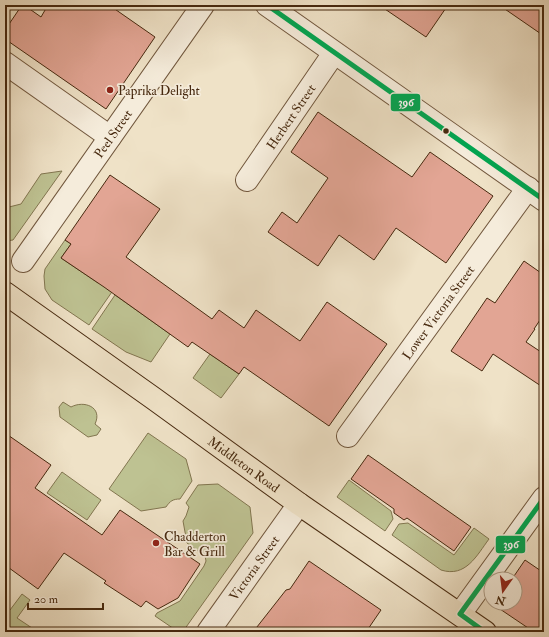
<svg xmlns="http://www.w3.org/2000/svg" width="549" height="637" viewBox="0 0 549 637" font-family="'IM FELL Double Pica',serif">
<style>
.green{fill:#bec292;stroke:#827650}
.building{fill:#e2a594;stroke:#47290f}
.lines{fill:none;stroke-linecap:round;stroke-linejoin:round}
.minor-casing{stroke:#71573d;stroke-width:24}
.tertiary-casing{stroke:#71573d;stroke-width:24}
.primary-casing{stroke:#47290f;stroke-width:24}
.minor{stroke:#f5ecdb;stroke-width:22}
.tertiary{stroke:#f5ecdb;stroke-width:22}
.primary{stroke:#efe2c7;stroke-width:22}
.bus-1-casing{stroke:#f5ecdb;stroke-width:8}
.bus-1{stroke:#00a651;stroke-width:5}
.poi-dot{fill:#8f2418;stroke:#f5ecdb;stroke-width:1.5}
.bus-dot{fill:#47290f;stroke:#f5ecdb;stroke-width:1.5}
.labels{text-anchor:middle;stroke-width:3.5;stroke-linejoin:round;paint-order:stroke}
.poi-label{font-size:13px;fill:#47290f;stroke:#f5ecdb;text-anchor:start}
.street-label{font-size:13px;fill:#47290f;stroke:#f5ecdb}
.line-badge{stroke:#f5ecdb;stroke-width:1.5}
.badge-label{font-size:11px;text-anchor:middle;font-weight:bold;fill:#fff}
</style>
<rect width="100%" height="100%" fill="#efe2c7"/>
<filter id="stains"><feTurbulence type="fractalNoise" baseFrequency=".005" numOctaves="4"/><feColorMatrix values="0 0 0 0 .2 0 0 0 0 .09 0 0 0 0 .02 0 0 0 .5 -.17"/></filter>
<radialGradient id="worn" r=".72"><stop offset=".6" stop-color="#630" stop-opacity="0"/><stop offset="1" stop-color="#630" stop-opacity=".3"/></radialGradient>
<!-- green -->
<path class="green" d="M 62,171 L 13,240 L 5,241 L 5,208 L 21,204 L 41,174 Z
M 65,240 L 71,244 L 61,258 L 98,283 L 132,263 L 89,325 L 52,300 L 45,289 L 44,276 L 45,269 Z
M 115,295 L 170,334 L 151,362 L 126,352 L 92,329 Z
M 210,354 L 239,374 L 221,398 L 193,378 Z
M 63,402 L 71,407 C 84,400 103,407 95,424 L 101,429 L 97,435 L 88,437 L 60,417 L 59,407 Z
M 148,433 L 186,459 L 192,481 L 180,499 C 173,499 170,501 166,507 L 141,511 L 109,489 Z
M 62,472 L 101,500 L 87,520 L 47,493 Z
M 349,480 L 391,511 L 393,519 L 385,531 L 337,497 Z
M 218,484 L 250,507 L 253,533 L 184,630 L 177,631 L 155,616 L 157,613 L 180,601 L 204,566 L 206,561 L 205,556 L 187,543 L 183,521 L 186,516 L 189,507 L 186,503 L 198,485 Z
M 408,523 L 454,555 L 474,528 L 489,539 C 477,555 466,578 441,570 L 392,535 L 399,524 Z
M 22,594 L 30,600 L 17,618 L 38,632 L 5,632 L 5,606 L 10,610 Z"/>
<!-- building -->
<path class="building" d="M 22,5 L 24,5 L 41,17 L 48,5 L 109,5 L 155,37 L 106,109 L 5,39 L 5,30 Z
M 379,5 L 448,5 L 426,37 Z
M 499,5 L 544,5 L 544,36 Z
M 318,112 L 412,177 L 430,152 L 493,196 L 446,263 L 396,228 L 374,260 L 339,235 L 318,266 L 268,232 L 282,212 L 297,223 L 328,178 L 291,152 Z
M 110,175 L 160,209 L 126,257 L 212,319 L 219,310 L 244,328 L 256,310 L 300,341 L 327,302 L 387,344 L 329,426 L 244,367 L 239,374 L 192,342 L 188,347 L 104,287 L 61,258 L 71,244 L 65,240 Z
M 524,261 L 544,275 L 544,314 L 534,329 L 535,329 L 526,342 L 544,354 L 544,388 L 493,354 L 482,371 L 451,351 L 487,298 L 495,303 Z
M 5,433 L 51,465 L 35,488 L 102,535 L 120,510 L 200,564 L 178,598 L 158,609 L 146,601 L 141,607 L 104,583 L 106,581 L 64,553 L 38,589 L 5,565 Z
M 368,455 L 471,527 L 454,551 L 407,518 L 404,520 L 394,513 L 394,509 L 351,479 Z
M 525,560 L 544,573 L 544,632 L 534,632 L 494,605 L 495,603 L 515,603 L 515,579 L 512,579 Z
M 309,561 L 381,610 L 366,632 L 253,632 L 286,590 L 290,589 Z"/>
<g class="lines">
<defs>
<g id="minor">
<path d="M 267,5 L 544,200"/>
<path d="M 5,63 L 110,137"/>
<path id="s1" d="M 247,180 L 334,53"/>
<path id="s2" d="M 23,261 L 203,5"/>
<path id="s3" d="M 348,436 L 528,188"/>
<path d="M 460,614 L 544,498"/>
</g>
<g id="tertiary">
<path id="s4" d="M 208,632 L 299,504"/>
</g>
<g id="primary">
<path id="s5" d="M 5,293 L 153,398 L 299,504 L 485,632"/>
</g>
</defs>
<!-- minor casing -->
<use href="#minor" class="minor-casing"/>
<!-- tertiary casing -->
<use href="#tertiary" class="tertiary-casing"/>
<!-- primary casing -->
<use href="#primary" class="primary-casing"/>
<!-- minor -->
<use href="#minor" class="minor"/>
<!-- tertiary -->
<use href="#tertiary" class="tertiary"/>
<!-- primary -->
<use href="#primary" class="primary"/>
<defs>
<path id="bus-1" d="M 267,5 L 544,200
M 485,632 L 460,614 L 544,498"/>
</defs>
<!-- bus-1 casing -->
<use href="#bus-1" class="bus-1-casing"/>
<!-- bus-1 -->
<use href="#bus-1" class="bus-1"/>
</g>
<!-- markers -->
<g class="poi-dot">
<circle cx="110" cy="90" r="4"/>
<circle cx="156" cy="543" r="4"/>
</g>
<circle class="bus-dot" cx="446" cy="131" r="3.5"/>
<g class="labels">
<!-- poi labels -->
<g class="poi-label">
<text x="118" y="95">Paprika Delight</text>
<text x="164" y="541">Chadderton<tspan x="164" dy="15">Bar &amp; Grill</tspan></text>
</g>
<!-- street labels -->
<g class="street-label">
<text dy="5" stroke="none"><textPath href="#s1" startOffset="77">Herbert Street</textPath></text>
<text dy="5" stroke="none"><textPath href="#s2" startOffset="156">Peel Street</textPath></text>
<text dy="5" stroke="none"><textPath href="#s3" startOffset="153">Lower Victoria Street</textPath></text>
<text dy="5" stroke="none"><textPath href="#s5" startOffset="294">Middleton Road</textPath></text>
<text dy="5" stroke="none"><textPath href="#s4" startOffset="79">Victoria Street</textPath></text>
</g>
</g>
<g class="line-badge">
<rect x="390" y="93" width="31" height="19" rx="4" fill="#00a651"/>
<rect x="495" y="535" width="31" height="19" rx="4" fill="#00a651"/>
</g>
<g class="badge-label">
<text x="406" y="106">396</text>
<text x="511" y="548">396</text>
</g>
<!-- margin -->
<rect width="549" height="637" fill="none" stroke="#efe2c7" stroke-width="20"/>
<rect x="6" y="6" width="537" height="625" fill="none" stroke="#47290f" stroke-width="2"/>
<rect x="10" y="10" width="529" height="617" fill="none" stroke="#47290f"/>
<!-- north arrow -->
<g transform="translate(503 591) rotate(194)"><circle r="19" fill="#f5ecdb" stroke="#af9e89"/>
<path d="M0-3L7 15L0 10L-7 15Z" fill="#8f2418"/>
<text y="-6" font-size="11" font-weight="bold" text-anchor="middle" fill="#47290f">N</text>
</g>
<!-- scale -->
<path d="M28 603v6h75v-6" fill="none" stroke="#47290f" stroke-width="2"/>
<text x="34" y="603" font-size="12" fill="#47290f" stroke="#f5ecdb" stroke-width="3" paint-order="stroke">20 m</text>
<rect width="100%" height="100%" filter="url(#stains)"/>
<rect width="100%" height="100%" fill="url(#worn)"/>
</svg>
